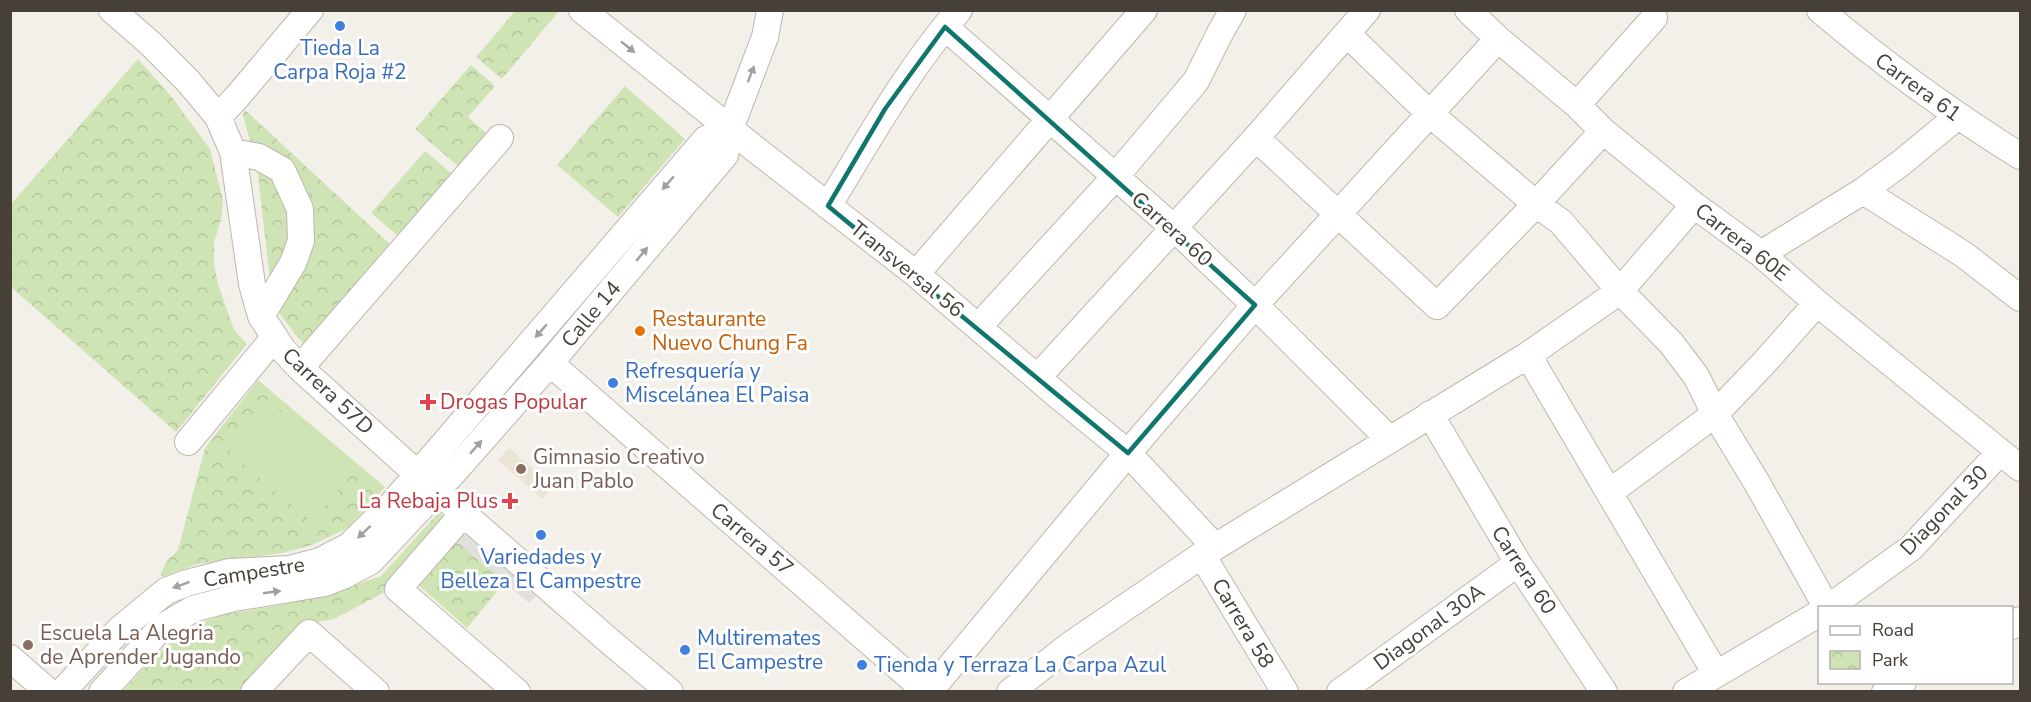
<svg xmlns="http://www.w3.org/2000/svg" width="2031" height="702" viewBox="0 0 2031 702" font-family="'Nunito Sans',sans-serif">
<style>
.education{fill:#ebe4d4}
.park{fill:url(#park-crowns)}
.pitch{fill:#cfe4b5}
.parking{fill:#e2e0dd}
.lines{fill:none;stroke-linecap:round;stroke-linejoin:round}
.minor-casing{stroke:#beb7ac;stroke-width:28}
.minor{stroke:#fff;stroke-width:26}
.oneway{fill:#a2a09c}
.marked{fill:none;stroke:#0f766e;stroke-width:4.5;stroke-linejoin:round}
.shop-dot{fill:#3f7fe0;stroke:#fff;stroke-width:2}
.food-dot{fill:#e8710a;stroke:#fff;stroke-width:2}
.health-dot{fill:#e0444e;stroke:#fff;stroke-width:2}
.education-dot{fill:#8d6e63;stroke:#fff;stroke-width:2}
.labels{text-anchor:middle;stroke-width:6;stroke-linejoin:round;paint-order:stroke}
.shop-label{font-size:21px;fill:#366cbe;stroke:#fff;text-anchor:start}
.street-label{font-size:21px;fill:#464038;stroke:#fff}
.food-label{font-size:21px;fill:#c56008;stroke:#fff;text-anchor:start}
.health-label{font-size:21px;fill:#be3a42;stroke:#fff;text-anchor:start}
.education-label{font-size:21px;fill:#785e54;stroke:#fff;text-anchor:start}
</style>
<defs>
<pattern id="park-crowns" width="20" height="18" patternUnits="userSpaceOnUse" patternTransform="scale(1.5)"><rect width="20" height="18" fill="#cfe4b5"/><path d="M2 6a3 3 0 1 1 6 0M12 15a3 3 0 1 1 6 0" fill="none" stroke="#b3c59c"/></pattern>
</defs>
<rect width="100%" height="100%" fill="#f3f0e9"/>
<!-- education -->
<path class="education" d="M 509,448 L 553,486 L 542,499 L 498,460 Z"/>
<!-- park -->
<path class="park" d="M 515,11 L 559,11 L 502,79 L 476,57 Z
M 138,59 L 171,96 L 210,149 L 223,200 L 221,219 L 214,243 L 214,264 L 218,284 L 234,330 L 247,344 L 176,432 L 11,287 L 11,204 Z
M 471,65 L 495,86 L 468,117 L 494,140 L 466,173 L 415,129 Z
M 625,86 L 685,139 L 618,217 L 557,165 Z
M 245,110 L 392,246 L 306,345 L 297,337 L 280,314 L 271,289 L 257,167 L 243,115 Z
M 425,151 L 452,174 L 398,236 L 371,213 Z
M 258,380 L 385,487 L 348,528 L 312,545 L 283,553 L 197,564 L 163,577 L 161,574 L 166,562 L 178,550 L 205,448 Z
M 439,512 L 450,522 L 391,589 L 334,619 L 318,622 L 298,630 L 277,649 L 239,691 L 122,692 L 157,654 L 185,630 L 224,614 L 274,606 L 326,595 L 381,576 Z
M 453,538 L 505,582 L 467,628 L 415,582 Z"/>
<!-- pitch -->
<path class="pitch" d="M 271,403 L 353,473 L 312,522 L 229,452 Z"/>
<!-- parking -->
<path class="parking" d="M 460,530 L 536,596 L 529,603 L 453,538 Z"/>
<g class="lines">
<defs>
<path id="minor" d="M 112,10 L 151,44 L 188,81 L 218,117 L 233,152 L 252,284 L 261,316 L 283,350 L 300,368 L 403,461 L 607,639 L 670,692
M 582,10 L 755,149 L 916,274 L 1062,399 L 1128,453 L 1215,547
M 1468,10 L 1498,39 L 1577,105 L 1603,131 L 1694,205 L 1761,254 L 1817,303 L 2020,468
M 1820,10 C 1885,65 1948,111 2020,156
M 945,27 L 1174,228 L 1255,305 L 1390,440
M 1347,34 L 1429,113 L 1536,204 L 1561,222 L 1620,291 L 1671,343 L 1696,376 L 1715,414 L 1757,483 L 1827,608
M 1577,105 L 1654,18
M 218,117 L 237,97 L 310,10
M 1256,138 L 1437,306 L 1536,204 L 1603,131
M 233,152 L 259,157 L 282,170 L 300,209 L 301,241 L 293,263 L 261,316
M 1863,191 L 1963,254 L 2020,298
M 828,206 C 870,137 906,72 959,10
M 1761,254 L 1863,191 L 1901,163 L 1958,116
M 916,274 L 1144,10
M 978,327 L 1115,177 L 1196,81 L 1220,33 L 1233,10
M 1528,355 L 1716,674
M 550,363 L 927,692
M 300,368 L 500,138
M 1037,378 L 1256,138 L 1367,10
M 1430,414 L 1518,563 L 1604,692
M 188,442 L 274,338
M 1610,492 L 1715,414 L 1763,364 L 1817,303
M 464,513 L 398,589 L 517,692
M 1202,555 L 1285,692
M 1828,608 L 1911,548 L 2000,452
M 2012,626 L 2020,620
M 10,658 L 49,692
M 62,692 L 120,629 L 166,591 L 187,583 L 229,572 L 289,569 L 320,561 L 349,546 L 393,503 L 706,139 L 730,129
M 102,692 L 161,628 L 193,609 L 234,598 L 325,583 L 343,576 L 371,561 L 453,473 L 550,363 L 725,155 L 730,129 L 765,37 L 770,10
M 254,692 L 309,633 L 376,692
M 929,692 L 1128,453 L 1255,305 L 1498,39
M 1010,692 L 1070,645 L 1202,555 L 1528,355 L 1620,291 L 1694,205
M 1340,692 L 1518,563
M 1686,692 L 1820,613
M 1885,692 L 1903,682"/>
</defs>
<!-- minor casing -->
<use href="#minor" class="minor-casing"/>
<!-- minor -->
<use href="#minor" class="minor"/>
</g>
<!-- one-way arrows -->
<defs><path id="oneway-solid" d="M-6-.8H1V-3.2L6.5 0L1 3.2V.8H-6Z" transform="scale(1.5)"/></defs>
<g class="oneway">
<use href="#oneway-solid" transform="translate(628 47) rotate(39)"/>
<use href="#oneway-solid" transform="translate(751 74) rotate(-69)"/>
<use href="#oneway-solid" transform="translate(668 183) rotate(131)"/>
<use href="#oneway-solid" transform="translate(642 254) rotate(-50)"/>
<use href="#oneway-solid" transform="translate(541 331) rotate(131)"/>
<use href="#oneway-solid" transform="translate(476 447) rotate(-49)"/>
<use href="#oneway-solid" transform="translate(364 532) rotate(137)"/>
<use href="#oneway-solid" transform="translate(181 585) rotate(160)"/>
<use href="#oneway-solid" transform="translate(272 592) rotate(-8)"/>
</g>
<!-- marked area -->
<path class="marked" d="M 945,27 L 1255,305 L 1128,453 L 828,206 L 885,109 Z"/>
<!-- markers -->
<g class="shop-dot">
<circle cx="340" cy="26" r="6"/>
<circle cx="613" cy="383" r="6"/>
<circle cx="541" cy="535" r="6"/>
<circle cx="685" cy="650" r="6"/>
<circle cx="862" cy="665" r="6"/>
</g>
<circle class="food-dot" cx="640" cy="331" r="6"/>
<g class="health-dot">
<path d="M425 393h6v6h6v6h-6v6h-6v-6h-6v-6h6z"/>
<path d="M507 492h6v6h6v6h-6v6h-6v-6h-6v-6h6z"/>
</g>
<g class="education-dot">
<circle cx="521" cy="469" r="6"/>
<circle cx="28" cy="645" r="6"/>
</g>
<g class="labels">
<!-- shop labels -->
<g class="shop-label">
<text x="340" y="55" text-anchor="middle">Tieda La<tspan x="340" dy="24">Carpa Roja #2</tspan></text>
<text x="625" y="378">Refresquería y<tspan x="625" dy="24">Miscelánea El Paisa</tspan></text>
<text x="541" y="564" text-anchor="middle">Variedades y<tspan x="541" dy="24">Belleza El Campestre</tspan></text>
<text x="697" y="645">Multiremates<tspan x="697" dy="24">El Campestre</tspan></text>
<text x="874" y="672">Tienda y Terraza La Carpa Azul</text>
</g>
<!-- street labels -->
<g class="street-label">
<text transform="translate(1918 87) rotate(36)" y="7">Carrera 61</text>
<text transform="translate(1172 229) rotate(42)" y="7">Carrera 60</text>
<text transform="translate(1742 242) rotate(38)" y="7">Carrera 60E</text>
<text transform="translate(907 269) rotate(39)" y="7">Transversal 56</text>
<text transform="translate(591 314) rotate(-50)" y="7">Calle 14</text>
<text transform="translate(328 391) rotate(43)" y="7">Carrera 57D</text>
<text transform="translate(1944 510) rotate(-46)" y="7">Diagonal 30</text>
<text transform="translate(752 539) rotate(40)" y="7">Carrera 57</text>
<text transform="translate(1524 570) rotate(57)" y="7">Carrera 60</text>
<text transform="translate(254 572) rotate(-9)" y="7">Campestre</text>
<text transform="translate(1243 623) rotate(59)" y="7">Carrera 58</text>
<text transform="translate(1429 627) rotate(-36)" y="7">Diagonal 30A</text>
</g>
<!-- food labels -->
<g class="food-label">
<text x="652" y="326">Restaurante<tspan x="652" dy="24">Nuevo Chung Fa</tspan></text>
</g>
<!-- health labels -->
<g class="health-label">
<text x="440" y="409">Drogas Popular</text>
<text x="498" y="508" text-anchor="end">La Rebaja Plus</text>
</g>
<!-- education labels -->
<g class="education-label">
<text x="533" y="464">Gimnasio Creativo<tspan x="533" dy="24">Juan Pablo</tspan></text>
<text x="40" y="640">Escuela La Alegria<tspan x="40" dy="24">de Aprender Jugando</tspan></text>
</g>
</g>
<!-- border -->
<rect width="2031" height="702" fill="none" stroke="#464038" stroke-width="24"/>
<!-- legend -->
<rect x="1818" y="606" width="195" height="78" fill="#ffffff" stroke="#b5b3af" stroke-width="1.5"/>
<rect x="1830" y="626" width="30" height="9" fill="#ffffff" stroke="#b5b3af" stroke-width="1.5"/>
<text x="1872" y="636" font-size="18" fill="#464038">Road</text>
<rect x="1830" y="651" width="30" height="18" fill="url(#park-crowns)" stroke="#b5b3af" stroke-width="1.5"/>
<text x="1872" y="666" font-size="18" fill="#464038">Park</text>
</svg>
